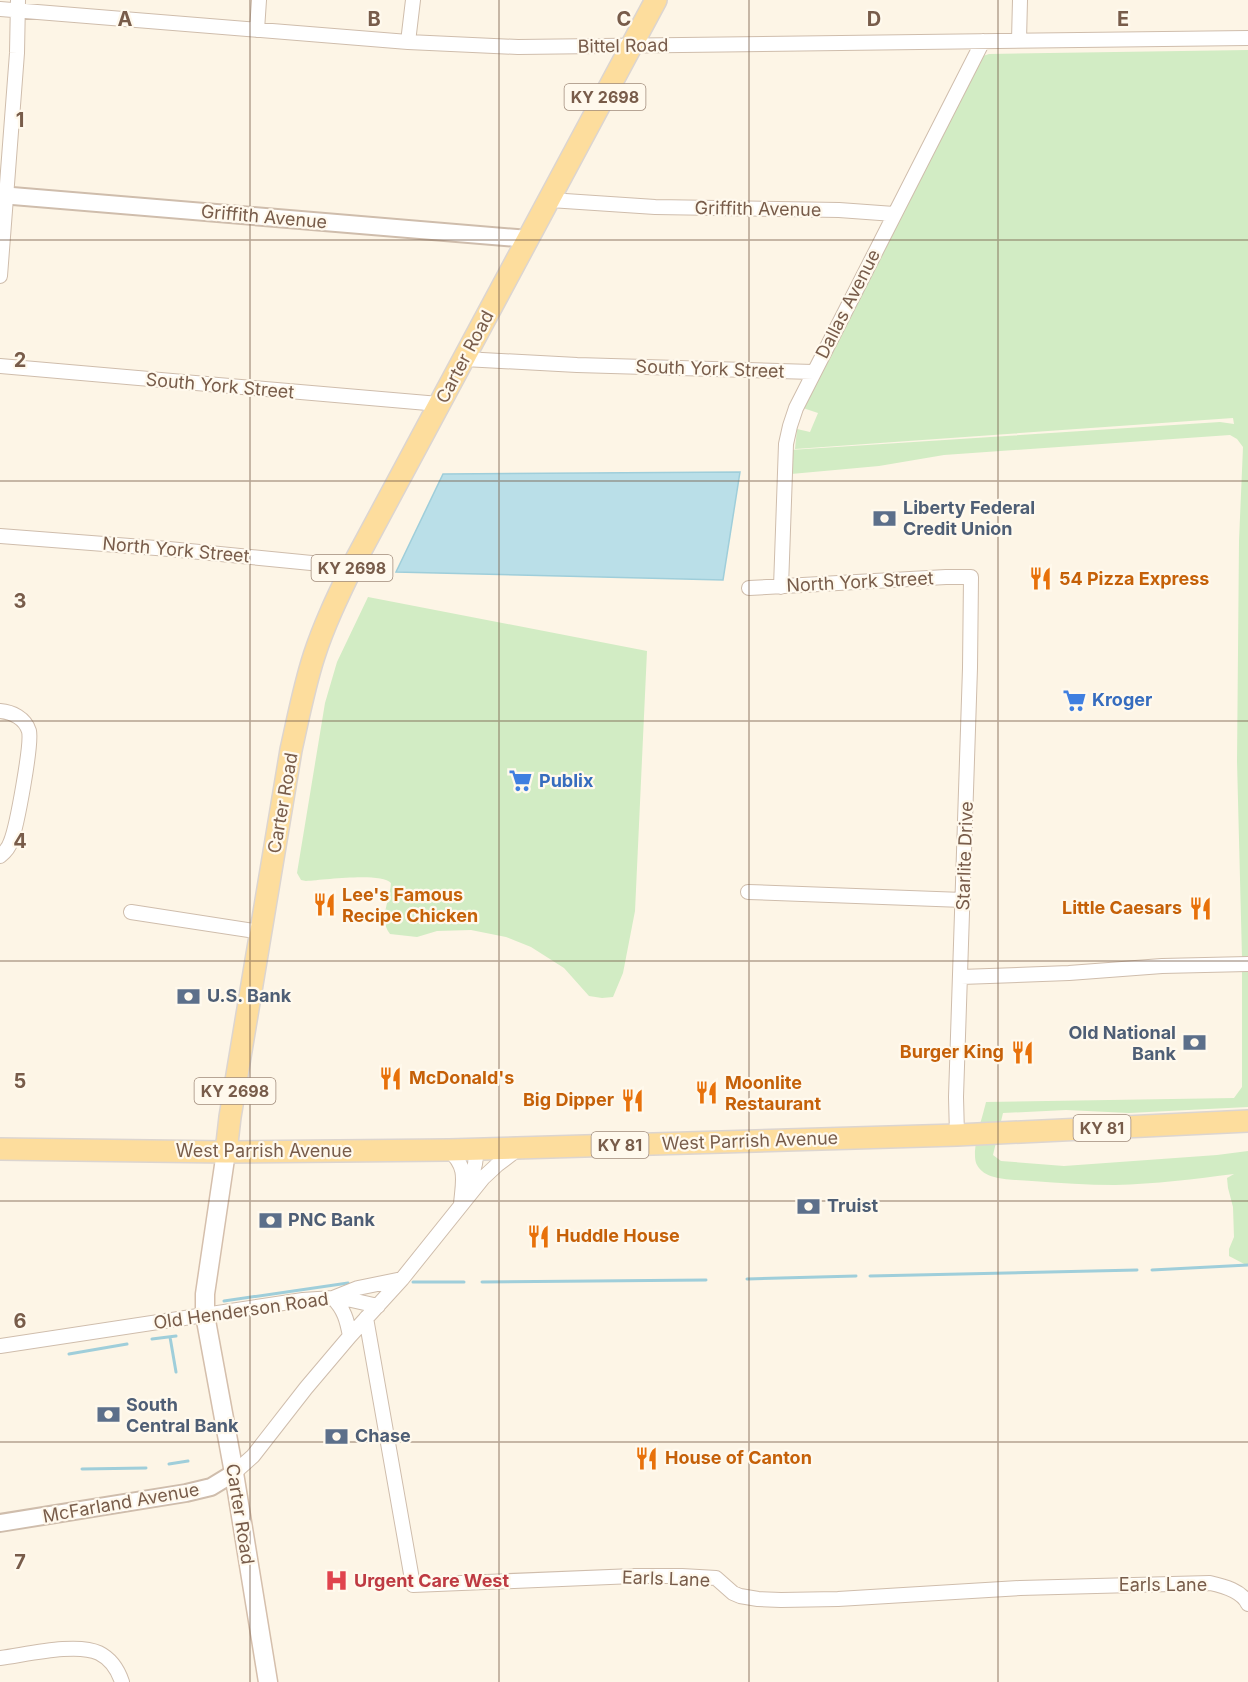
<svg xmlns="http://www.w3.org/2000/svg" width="1248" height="1682" viewBox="0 0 1248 1682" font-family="Inter,sans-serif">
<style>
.green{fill:#d2ecc4}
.water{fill:#badfe8;stroke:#9fceda;stroke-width:1.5}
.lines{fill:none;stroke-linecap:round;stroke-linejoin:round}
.stream{stroke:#9fceda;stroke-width:3}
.minor-casing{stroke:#cfbdac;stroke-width:16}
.tertiary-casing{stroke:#cfbdac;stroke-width:20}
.secondary-casing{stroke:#d5bfac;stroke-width:21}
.primary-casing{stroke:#dcd5d0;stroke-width:24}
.minor{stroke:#fff;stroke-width:14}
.tertiary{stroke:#fff;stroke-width:16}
.secondary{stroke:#fff;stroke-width:18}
.primary{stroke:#fddd9d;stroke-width:21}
.grid{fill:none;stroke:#785c4a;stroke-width:1.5;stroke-opacity:0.55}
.labels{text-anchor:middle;stroke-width:4.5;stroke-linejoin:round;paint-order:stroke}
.shield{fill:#fff9ed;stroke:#a08b7b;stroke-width:1.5}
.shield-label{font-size:16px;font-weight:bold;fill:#785c4a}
.street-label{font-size:18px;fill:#785c4a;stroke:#fff9ed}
.service-label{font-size:18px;font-weight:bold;fill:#4e5e75;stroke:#fff9ed;text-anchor:start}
.food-label{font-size:18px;font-weight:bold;fill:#c56008;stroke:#fff9ed;text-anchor:start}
.shop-label{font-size:18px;font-weight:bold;fill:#366cbe;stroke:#fff9ed;text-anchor:start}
.health-label{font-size:18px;font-weight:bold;fill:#be3a42;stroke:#fff9ed;text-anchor:start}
.grid-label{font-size:20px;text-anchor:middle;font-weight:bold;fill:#785c4a;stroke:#fff9ed;stroke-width:4.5;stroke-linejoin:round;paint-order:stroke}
</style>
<rect width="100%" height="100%" fill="#fdf5e6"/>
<!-- green -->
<path class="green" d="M 1248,50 L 1248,1107 L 1129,1113 L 1066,1110 L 1003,1113 L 993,1155 L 1001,1161 L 1064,1166 L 1217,1155 L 1248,1151 L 1248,1266 L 1229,1256 L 1229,1249 L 1234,1237 L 1233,1207 L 1228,1188 L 1227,1178 L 1234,1174 C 1195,1179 1155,1184 1115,1185 C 1087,1185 1060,1183 1032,1181 C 1016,1179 986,1182 977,1165 C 970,1153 983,1116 986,1102 L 1234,1098 L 1242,1087 L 1242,957 L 1237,761 L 1239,541 L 1243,447 L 1237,439 L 1230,435 L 944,455 L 879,466 L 791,474 L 790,450 L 1220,422 L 1234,424 L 1233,418 L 795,449 L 797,429 L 810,432 L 818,413 L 803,408 L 978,64 L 983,56 L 989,54 Z
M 368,597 L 647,651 L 635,911 L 623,973 L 613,997 L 602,998 L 589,996 L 564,968 L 531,947 L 506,937 L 471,930 L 437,931 L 417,937 L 390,934 C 378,920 390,900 391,883 C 381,872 323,880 306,881 L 301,880 L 297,873 L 325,703 L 337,662 Z"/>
<!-- water -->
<path class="water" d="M 740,472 L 723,580 L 396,572 L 443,474 Z"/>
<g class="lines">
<!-- stream -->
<path class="stream" d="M 1152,1270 L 1248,1265
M 870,1276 L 1137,1270
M 747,1279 L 856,1276
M 413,1282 L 464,1282
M 482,1282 L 706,1280
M 224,1301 L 348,1283
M 170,1337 L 176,1372
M 152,1339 L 176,1336
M 69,1354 L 127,1344
M 169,1464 L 188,1461
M 82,1469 L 146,1468"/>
<defs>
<path id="minor" d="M 0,9 L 408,42 L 518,47 L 1248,38
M 257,30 L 259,0
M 1019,40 L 1020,0
M 408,42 L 413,0
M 550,200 L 655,207 L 839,210 L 894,214
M 0,276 L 17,53 L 18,0
M 464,359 L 577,365 L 813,372
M 0,366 L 439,404
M 0,536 L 169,549 L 352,567
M 781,587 L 786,444 L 790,426 L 796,408 L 983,41
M 749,588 L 946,577 L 971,577 L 970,668 L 956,1097 L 957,1135
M 0,711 C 12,712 25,718 29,731 C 32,744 17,826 11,841 C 9,848 5,852 0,856
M 748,892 L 963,900
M 131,912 L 261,932
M 961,977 L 1069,973 L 1162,966 L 1248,964
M 449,1150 C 468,1168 463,1180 461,1204
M 468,1191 L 475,1164 L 477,1149
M 366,1318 L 413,1585 L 634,1576 L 682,1576 L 716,1578 L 733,1593 L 740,1596 L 758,1599 L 781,1600 L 838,1599 L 1020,1588 L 1210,1583 C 1224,1586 1242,1591 1248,1604
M 350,1336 C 347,1320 344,1309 333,1298 L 358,1288 L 402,1279
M 0,1346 L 303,1300 L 333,1298 L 347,1299 L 378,1306
M 234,1473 L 253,1456 L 306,1388 L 350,1336 L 402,1279 L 483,1178 L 497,1165 L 518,1149
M 0,1658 C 25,1655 76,1642 99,1653 C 111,1659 118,1670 122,1682"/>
<path id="tertiary" d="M 0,195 L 529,239
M 0,1523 L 186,1493 L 211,1487 L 234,1473"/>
<path id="secondary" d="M 226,1152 L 205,1294 L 205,1315 L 234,1473 L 268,1682"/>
<path id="primary" d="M 0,1149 L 226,1152 L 449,1150 L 957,1135 L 1248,1121
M 226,1152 L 230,1117 L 291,750 C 298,719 304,687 314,656 C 324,625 338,596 352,567 L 656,0"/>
</defs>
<!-- minor casing -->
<use href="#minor" class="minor-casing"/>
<!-- tertiary casing -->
<use href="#tertiary" class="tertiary-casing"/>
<!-- secondary casing -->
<use href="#secondary" class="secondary-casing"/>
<!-- primary casing -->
<use href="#primary" class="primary-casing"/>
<!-- minor -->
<use href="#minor" class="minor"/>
<!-- tertiary -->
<use href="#tertiary" class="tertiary"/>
<!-- secondary -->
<use href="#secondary" class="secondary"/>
<!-- primary -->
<use href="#primary" class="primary"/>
</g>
<!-- grid -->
<path class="grid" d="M 250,0 L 250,1682M 499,0 L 499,1682M 749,0 L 749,1682M 998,0 L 998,1682M 0,240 L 1248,240M 0,481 L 1248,481M 0,721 L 1248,721M 0,961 L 1248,961M 0,1201 L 1248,1201M 0,1442 L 1248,1442"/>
<!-- icons -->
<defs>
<symbol id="bank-bare" viewBox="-9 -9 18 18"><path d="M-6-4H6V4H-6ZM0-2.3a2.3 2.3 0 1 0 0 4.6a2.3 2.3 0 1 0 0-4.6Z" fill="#5c6f8a" stroke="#fff9ed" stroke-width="2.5" paint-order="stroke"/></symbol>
<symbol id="restaurant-bare" viewBox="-9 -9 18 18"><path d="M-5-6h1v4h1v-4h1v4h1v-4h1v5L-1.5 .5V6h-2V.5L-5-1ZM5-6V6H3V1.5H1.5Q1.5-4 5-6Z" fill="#e8710a" stroke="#fff9ed" stroke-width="2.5" paint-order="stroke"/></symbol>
<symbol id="supermarket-bare" viewBox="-9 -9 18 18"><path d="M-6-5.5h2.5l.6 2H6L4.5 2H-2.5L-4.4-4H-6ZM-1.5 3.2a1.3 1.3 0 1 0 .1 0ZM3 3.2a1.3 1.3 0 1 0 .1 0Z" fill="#3f7fe0" stroke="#fff9ed" stroke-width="2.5" paint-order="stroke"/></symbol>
<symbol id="hospital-bare" viewBox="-9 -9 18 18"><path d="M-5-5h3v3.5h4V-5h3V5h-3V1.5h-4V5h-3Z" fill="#e0444e" stroke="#fff9ed" stroke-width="2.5" paint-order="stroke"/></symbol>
</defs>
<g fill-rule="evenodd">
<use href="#bank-bare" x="868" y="502" width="33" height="33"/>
<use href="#restaurant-bare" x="1024" y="562" width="33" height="33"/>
<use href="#supermarket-bare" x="1058" y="684" width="33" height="33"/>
<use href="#supermarket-bare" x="504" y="764" width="33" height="33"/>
<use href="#restaurant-bare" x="308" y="888" width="33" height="33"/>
<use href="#restaurant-bare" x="1184" y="892" width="33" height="33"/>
<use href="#bank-bare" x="172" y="980" width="33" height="33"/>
<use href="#bank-bare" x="1178" y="1026" width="33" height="33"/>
<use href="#restaurant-bare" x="1006" y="1036" width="33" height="33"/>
<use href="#restaurant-bare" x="374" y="1062" width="33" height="33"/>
<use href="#restaurant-bare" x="690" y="1076" width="33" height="33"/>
<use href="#restaurant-bare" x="616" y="1084" width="33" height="33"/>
<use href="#bank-bare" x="792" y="1190" width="33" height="33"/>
<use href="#bank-bare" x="254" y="1204" width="33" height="33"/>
<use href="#restaurant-bare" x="522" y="1220" width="33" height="33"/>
<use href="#bank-bare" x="92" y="1398" width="33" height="33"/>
<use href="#bank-bare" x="320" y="1420" width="33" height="33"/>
<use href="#restaurant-bare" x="630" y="1442" width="33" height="33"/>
<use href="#hospital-bare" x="320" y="1564" width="33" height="33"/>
</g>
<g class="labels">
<!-- shield labels -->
<g class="shield">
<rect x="564.5" y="84" width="81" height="26" rx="4.5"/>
<rect x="311.5" y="555" width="81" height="26" rx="4.5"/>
<rect x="194.5" y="1078" width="81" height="26" rx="4.5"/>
<rect x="1073.5" y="1115" width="57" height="26" rx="4.5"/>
<rect x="591.5" y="1132" width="57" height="26" rx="4.5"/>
</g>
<g class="shield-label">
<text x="605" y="103">KY 2698</text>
<text x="352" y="574">KY 2698</text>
<text x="235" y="1097">KY 2698</text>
<text x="1102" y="1134">KY 81</text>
<text x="620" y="1151">KY 81</text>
</g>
<!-- street labels -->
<g class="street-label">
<text transform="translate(623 46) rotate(-1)" y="6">Bittel Road</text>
<text transform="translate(758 209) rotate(1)" y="6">Griffith Avenue</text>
<text transform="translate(264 217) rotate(5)" y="6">Griffith Avenue</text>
<text transform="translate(848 304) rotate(-63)" y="6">Dallas Avenue</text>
<text transform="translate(465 357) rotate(-62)" y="6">Carter Road</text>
<text transform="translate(710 369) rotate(2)" y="6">South York Street</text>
<text transform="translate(220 386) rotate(5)" y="6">South York Street</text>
<text transform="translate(176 550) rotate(5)" y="6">North York Street</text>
<text transform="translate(860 582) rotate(-3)" y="6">North York Street</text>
<text transform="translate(283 803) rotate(-80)" y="6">Carter Road</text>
<text transform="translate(965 856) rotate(-88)" y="6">Starlite Drive</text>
<text transform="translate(750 1141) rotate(-2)" y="6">West Parrish Avenue</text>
<text x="264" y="1157">West Parrish Avenue</text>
<text transform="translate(241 1311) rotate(-8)" y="6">Old Henderson Road</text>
<text transform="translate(121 1503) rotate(-10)" y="6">McFarland Avenue</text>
<text transform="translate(240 1514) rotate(81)" y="6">Carter Road</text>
<text transform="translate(666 1579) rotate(2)" y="6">Earls Lane</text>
<text x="1163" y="1591">Earls Lane</text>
</g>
<!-- service labels -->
<g class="service-label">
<text x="903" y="514">Liberty Federal<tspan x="903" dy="21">Credit Union</tspan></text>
<text x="207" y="1002">U.S. Bank</text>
<text x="1176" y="1039" text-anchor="end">Old National<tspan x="1176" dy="21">Bank</tspan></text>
<text x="827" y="1212">Truist</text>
<text x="288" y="1226">PNC Bank</text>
<text x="126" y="1411">South<tspan x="126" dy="21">Central Bank</tspan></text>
<text x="355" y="1442">Chase</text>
</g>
<!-- food labels -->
<g class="food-label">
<text x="1059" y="585">54 Pizza Express</text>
<text x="342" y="901">Lee's Famous<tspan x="342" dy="21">Recipe Chicken</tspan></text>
<text x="1182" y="914" text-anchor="end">Little Caesars</text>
<text x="1004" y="1058" text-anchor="end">Burger King</text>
<text x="409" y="1084">McDonald's</text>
<text x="725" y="1089">Moonlite<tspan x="725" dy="21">Restaurant</tspan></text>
<text x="614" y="1106" text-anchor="end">Big Dipper</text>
<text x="556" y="1242">Huddle House</text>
<text x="665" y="1464">House of Canton</text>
</g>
<!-- shop labels -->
<g class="shop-label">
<text x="1092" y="706">Kroger</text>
<text x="539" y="787">Publix</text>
</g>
<!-- health labels -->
<g class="health-label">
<text x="354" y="1587">Urgent Care West</text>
</g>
</g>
<g class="grid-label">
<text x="125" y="26">A</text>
<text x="374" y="26">B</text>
<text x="624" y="26">C</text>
<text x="874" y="26">D</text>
<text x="1123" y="26">E</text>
<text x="20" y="127">1</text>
<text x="20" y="367">2</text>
<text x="20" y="608">3</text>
<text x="20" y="848">4</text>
<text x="20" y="1088">5</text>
<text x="20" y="1328">6</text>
<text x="20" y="1569">7</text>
</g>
</svg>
